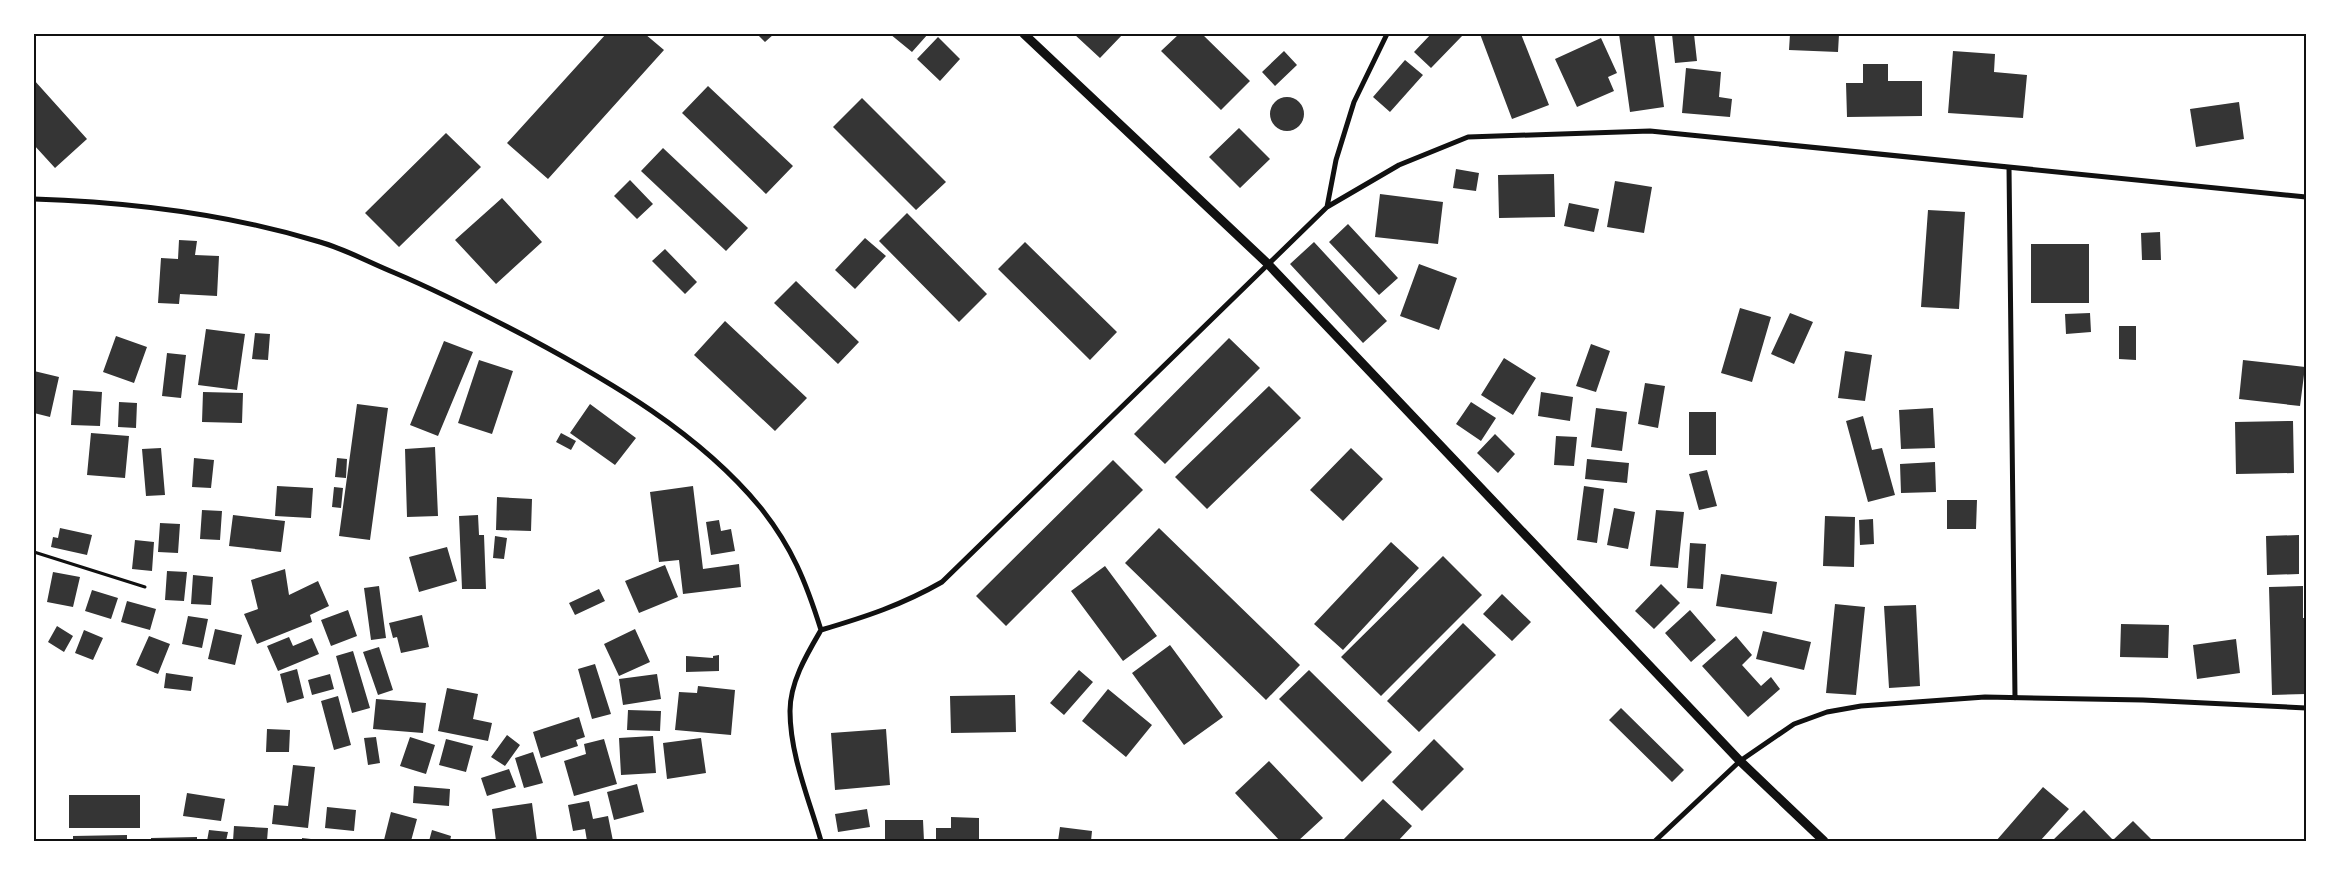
<svg xmlns="http://www.w3.org/2000/svg" width="2340" height="875" viewBox="0 0 2340 875" font-family="'Public Sans',sans-serif">
<style>
.building{fill:#353535}
.lines{fill:none;stroke-linecap:round;stroke-linejoin:round}
.path{stroke:#111;stroke-width:3}
.minor{stroke:#111;stroke-width:5}
.tertiary{stroke:#111;stroke-width:9}
.neatline{fill:none;stroke:#111;stroke-width:2}
</style>
<rect width="100%" height="100%" fill="#fff"/>
<!-- building -->
<path class="building" d="M 606,34 L 645,34 L 664,50 L 548,179 L 507,143 Z
M 757,34 L 774,34 L 765,42 Z
M 890,34 L 928,34 L 912,52 Z
M 1074,34 L 1123,34 L 1100,58 Z
M 1179,34 L 1202,34 L 1250,81 L 1221,110 L 1161,51 Z
M 1431,34 L 1463,35 L 1431,68 L 1414,52 Z
M 1480,34 L 1521,34 L 1549,105 L 1512,119 Z
M 1619,34 L 1654,34 L 1664,107 L 1630,112 Z
M 1672,34 L 1694,34 L 1697,61 L 1675,63 Z
M 1790,34 L 1839,34 L 1838,52 L 1789,50 Z
M 938,37 L 960,59 L 940,81 L 917,59 Z
M 1601,38 L 1617,73 L 1608,77 L 1614,91 L 1577,107 L 1555,59 Z
M 1284,51 L 1297,65 L 1275,86 L 1262,72 Z
M 1953,51 L 1995,54 L 1994,72 L 2027,75 L 2023,118 L 1948,113 Z
M 1405,60 L 1423,75 L 1390,112 L 1373,97 Z
M 1863,64 L 1888,64 L 1888,81 L 1922,81 L 1922,116 L 1847,117 L 1846,83 L 1863,83 Z
M 1686,68 L 1721,72 L 1719,97 L 1732,99 L 1730,117 L 1682,113 Z
M 34,80 L 87,139 L 55,168 L 34,145 Z
M 708,86 L 793,166 L 766,194 L 682,113 Z
M1270 114a17 17 0 1 1 34 0a17 17 0 1 1-34 0Z
M 862,98 L 946,182 L 916,210 L 833,127 Z
M 2239,102 L 2244,139 L 2196,147 L 2190,109 Z
M 1239,128 L 1270,159 L 1240,188 L 1209,157 Z
M 446,133 L 481,167 L 399,247 L 365,213 Z
M 663,148 L 748,228 L 726,251 L 641,171 Z
M 1456,169 L 1479,173 L 1476,191 L 1453,188 Z
M 1554,174 L 1555,217 L 1499,218 L 1498,175 Z
M 630,180 L 653,204 L 637,219 L 614,196 Z
M 1615,181 L 1652,187 L 1644,233 L 1607,227 Z
M 1380,194 L 1443,202 L 1438,244 L 1375,237 Z
M 502,198 L 542,242 L 496,284 L 455,240 Z
M 1569,203 L 1599,209 L 1594,232 L 1564,226 Z
M 1928,210 L 1965,212 L 1959,309 L 1921,307 Z
M 907,213 L 987,294 L 959,322 L 879,241 Z
M 1348,224 L 1398,278 L 1379,295 L 1329,242 Z
M 2160,232 L 2161,260 L 2142,260 L 2141,233 Z
M 865,238 L 886,256 L 855,289 L 835,270 Z
M 179,240 L 197,241 L 195,255 L 219,256 L 217,296 L 180,294 L 179,304 L 158,303 L 161,258 L 178,259 Z
M 1025,242 L 1117,332 L 1090,360 L 998,269 Z
M 1314,242 L 1387,321 L 1363,343 L 1290,264 Z
M 2031,244 L 2089,244 L 2089,303 L 2031,303 Z
M 665,249 L 697,282 L 685,294 L 652,261 Z
M 1419,264 L 1457,278 L 1439,330 L 1400,316 Z
M 796,281 L 859,342 L 838,364 L 774,303 Z
M 1740,308 L 1771,317 L 1752,382 L 1721,373 Z
M 1790,313 L 1813,322 L 1794,364 L 1771,354 Z
M 2090,313 L 2091,332 L 2066,334 L 2065,314 Z
M 725,321 L 807,398 L 775,431 L 694,355 Z
M 2119,326 L 2136,326 L 2136,360 L 2119,359 Z
M 206,329 L 245,334 L 237,390 L 198,385 Z
M 255,333 L 270,334 L 268,360 L 252,359 Z
M 116,336 L 147,347 L 134,383 L 103,372 Z
M 1229,338 L 1260,368 L 1165,464 L 1134,434 Z
M 444,341 L 473,352 L 438,436 L 410,425 Z
M 1591,344 L 1610,351 L 1596,392 L 1576,386 Z
M 1845,351 L 1872,355 L 1865,401 L 1838,398 Z
M 167,353 L 186,355 L 181,398 L 162,396 Z
M 1504,358 L 1536,378 L 1513,415 L 1481,395 Z
M 479,360 L 513,371 L 492,434 L 458,423 Z
M 2243,360 L 2305,367 L 2300,406 L 2239,399 Z
M 34,371 L 59,377 L 50,417 L 34,413 Z
M 1645,383 L 1665,386 L 1658,428 L 1638,424 Z
M 1269,386 L 1301,418 L 1207,509 L 1175,477 Z
M 73,390 L 102,392 L 100,426 L 71,425 Z
M 203,392 L 243,393 L 242,423 L 202,422 Z
M 1541,392 L 1573,397 L 1570,421 L 1538,416 Z
M 119,402 L 137,403 L 136,428 L 118,427 Z
M 1471,402 L 1496,418 L 1481,441 L 1456,424 Z
M 357,404 L 388,408 L 370,540 L 339,536 Z
M 590,404 L 636,438 L 615,465 L 570,433 Z
M 1596,408 L 1627,412 L 1622,451 L 1591,447 Z
M 1933,408 L 1935,448 L 1901,449 L 1899,410 Z
M 1689,412 L 1716,412 L 1716,455 L 1689,455 Z
M 1863,416 L 1872,450 L 1882,448 L 1895,495 L 1868,502 L 1846,421 Z
M 2293,421 L 2294,473 L 2236,474 L 2235,422 Z
M 91,433 L 129,436 L 125,478 L 87,475 Z
M 561,433 L 576,441 L 571,450 L 556,442 Z
M 1495,434 L 1515,454 L 1498,473 L 1477,453 Z
M 1556,436 L 1577,437 L 1574,466 L 1554,465 Z
M 435,447 L 438,516 L 407,517 L 405,449 Z
M 161,448 L 165,495 L 146,496 L 142,449 Z
M 1351,448 L 1383,479 L 1343,521 L 1310,490 Z
M 194,458 L 214,460 L 211,488 L 192,487 Z
M 337,458 L 347,459 L 346,478 L 335,477 Z
M 1587,459 L 1629,463 L 1627,483 L 1585,479 Z
M 1113,460 L 1143,490 L 1006,626 L 976,596 Z
M 1935,462 L 1936,492 L 1901,493 L 1900,464 Z
M 1707,470 L 1717,506 L 1699,510 L 1689,474 Z
M 277,486 L 313,488 L 311,518 L 275,516 Z
M 693,486 L 703,569 L 739,564 L 741,587 L 683,594 L 679,560 L 659,562 L 650,492 Z
M 1584,486 L 1604,489 L 1597,543 L 1577,540 Z
M 334,487 L 343,488 L 341,508 L 332,507 Z
M 497,497 L 532,499 L 531,531 L 496,530 Z
M 1947,500 L 1977,500 L 1976,529 L 1947,529 Z
M 1614,508 L 1635,512 L 1628,549 L 1607,545 Z
M 202,510 L 222,511 L 220,540 L 200,539 Z
M 1656,510 L 1684,512 L 1678,568 L 1650,566 Z
M 233,515 L 285,521 L 281,552 L 229,546 Z
M 478,515 L 479,535 L 484,535 L 486,589 L 462,589 L 459,516 Z
M 1825,516 L 1855,517 L 1854,567 L 1823,566 Z
M 1873,519 L 1874,544 L 1860,545 L 1859,520 Z
M 719,520 L 721,531 L 731,529 L 735,551 L 711,555 L 706,522 Z
M 160,523 L 180,524 L 178,553 L 158,552 Z
M 60,528 L 92,535 L 87,555 L 51,547 L 53,537 L 58,538 Z
M 1159,528 L 1300,665 L 1266,700 L 1125,563 Z
M 2299,535 L 2299,574 L 2267,575 L 2266,536 Z
M 495,536 L 507,538 L 504,559 L 493,558 Z
M 135,540 L 154,542 L 152,571 L 132,569 Z
M 1391,542 L 1419,568 L 1343,650 L 1314,624 Z
M 1690,543 L 1706,544 L 1703,589 L 1687,588 Z
M 447,547 L 457,581 L 419,592 L 409,557 Z
M 1443,556 L 1482,595 L 1381,696 L 1341,657 Z
M 665,565 L 678,597 L 639,613 L 625,581 Z
M 1105,566 L 1157,636 L 1123,661 L 1071,591 Z
M 285,569 L 289,595 L 318,581 L 329,606 L 310,615 L 312,622 L 257,644 L 244,614 L 258,609 L 251,580 Z
M 167,571 L 187,572 L 184,601 L 165,600 Z
M 53,572 L 80,577 L 73,607 L 47,602 Z
M 1721,574 L 1777,582 L 1772,614 L 1716,606 Z
M 193,575 L 213,577 L 211,605 L 191,604 Z
M 1661,584 L 1680,603 L 1654,629 L 1635,611 Z
M 379,586 L 386,638 L 371,640 L 364,588 Z
M 2303,586 L 2303,618 L 2306,618 L 2306,694 L 2272,695 L 2269,587 Z
M 599,589 L 605,601 L 575,615 L 569,603 Z
M 92,590 L 118,598 L 111,619 L 85,611 Z
M 1502,594 L 1531,622 L 1512,641 L 1483,614 Z
M 127,601 L 156,609 L 150,630 L 121,622 Z
M 1835,604 L 1865,607 L 1856,695 L 1826,693 Z
M 1916,605 L 1920,686 L 1889,688 L 1884,606 Z
M 348,610 L 357,636 L 331,646 L 321,620 Z
M 1690,610 L 1716,640 L 1691,662 L 1665,633 Z
M 422,615 L 429,647 L 401,653 L 397,637 L 393,638 L 389,623 Z
M 188,616 L 208,619 L 202,648 L 182,644 Z
M 1463,623 L 1496,655 L 1419,732 L 1387,701 Z
M 2121,624 L 2169,625 L 2168,658 L 2120,657 Z
M 57,626 L 73,636 L 64,652 L 48,642 Z
M 215,629 L 242,635 L 235,665 L 208,659 Z
M 635,629 L 650,662 L 619,676 L 604,644 Z
M 84,630 L 103,638 L 93,660 L 75,653 Z
M 1763,631 L 1811,642 L 1804,670 L 1756,659 Z
M 149,636 L 170,644 L 158,674 L 136,665 Z
M 1736,636 L 1752,655 L 1742,665 L 1761,686 L 1771,677 L 1780,689 L 1748,717 L 1702,666 Z
M 289,637 L 293,646 L 312,638 L 319,654 L 278,671 L 267,646 Z
M 2236,639 L 2240,673 L 2197,679 L 2193,645 Z
M 1170,645 L 1223,717 L 1184,745 L 1132,673 Z
M 379,647 L 393,690 L 378,695 L 363,652 Z
M 353,651 L 370,708 L 352,713 L 336,656 Z
M 719,655 L 719,671 L 686,672 L 686,656 L 713,658 L 713,656 Z
M 595,664 L 611,714 L 592,719 L 578,669 Z
M 297,669 L 304,698 L 287,703 L 280,674 Z
M 1079,670 L 1093,682 L 1064,715 L 1050,703 Z
M 1309,670 L 1392,752 L 1362,782 L 1279,699 Z
M 166,673 L 193,677 L 191,691 L 164,688 Z
M 330,674 L 334,689 L 312,695 L 308,680 Z
M 657,674 L 661,699 L 623,705 L 619,679 Z
M 698,686 L 735,690 L 731,735 L 675,730 L 679,692 L 697,693 Z
M 447,688 L 478,694 L 473,719 L 492,723 L 488,741 L 438,731 Z
M 1108,689 L 1152,725 L 1126,757 L 1082,721 Z
M 1015,695 L 1016,732 L 951,733 L 950,696 Z
M 338,696 L 351,745 L 334,750 L 321,701 Z
M 376,699 L 426,703 L 423,733 L 373,729 Z
M 1621,708 L 1684,770 L 1672,782 L 1609,720 Z
M 628,710 L 661,711 L 660,731 L 627,730 Z
M 579,717 L 585,737 L 576,740 L 578,746 L 541,758 L 533,732 Z
M 267,729 L 290,730 L 289,752 L 266,752 Z
M 886,729 L 890,785 L 835,790 L 831,733 Z
M 507,735 L 520,745 L 505,766 L 491,757 Z
M 653,736 L 656,773 L 621,775 L 619,738 Z
M 376,737 L 380,763 L 368,765 L 364,738 Z
M 410,737 L 435,745 L 426,774 L 400,766 Z
M 701,738 L 706,773 L 667,779 L 663,743 Z
M 446,739 L 473,746 L 466,772 L 439,765 Z
M 604,739 L 617,784 L 574,796 L 564,761 L 586,754 L 584,744 Z
M 1434,739 L 1464,769 L 1422,811 L 1392,782 Z
M 533,752 L 543,783 L 524,788 L 515,758 Z
M 1269,761 L 1323,818 L 1298,841 L 1280,841 L 1235,793 Z
M 293,765 L 315,767 L 308,828 L 272,824 L 274,805 L 288,806 Z
M 509,769 L 516,787 L 487,796 L 481,778 Z
M 637,784 L 644,812 L 614,820 L 607,792 Z
M 414,786 L 450,789 L 449,806 L 413,803 Z
M 2043,787 L 2069,809 L 2040,841 L 1996,841 Z
M 187,793 L 225,799 L 221,821 L 183,816 Z
M 69,795 L 140,795 L 140,828 L 69,828 Z
M 1383,799 L 1412,826 L 1398,841 L 1342,841 Z
M 589,801 L 593,819 L 608,816 L 613,841 L 587,841 L 585,829 L 573,831 L 568,805 Z
M 532,803 L 537,841 L 496,841 L 492,809 Z
M 327,807 L 356,810 L 354,831 L 325,828 Z
M 867,809 L 870,827 L 838,832 L 835,814 Z
M 2084,810 L 2113,840 L 2133,821 L 2153,841 L 2052,841 Z
M 391,812 L 417,819 L 411,841 L 384,840 Z
M 951,817 L 979,818 L 979,841 L 936,841 L 936,828 L 951,828 Z
M 885,820 L 923,820 L 924,841 L 885,841 Z
M 234,826 L 268,828 L 267,841 L 233,841 Z
M 1060,827 L 1092,831 L 1091,841 L 1058,841 Z
M 209,830 L 228,832 L 226,841 L 207,841 Z
M 432,830 L 451,836 L 450,841 L 429,841 Z
M 127,835 L 127,841 L 73,841 L 73,836 Z
M 197,837 L 197,841 L 151,841 L 151,838 Z
M 302,838 L 320,840 L 320,841 L 302,841 Z"/>
<g class="lines">
<!-- path -->
<path class="path" d="M 34,552 L 145,587"/>
<!-- minor -->
<path class="minor" d="M 2009,167 L 2015,698
M 34,199 C 129,202 228,214 320,242 C 345,249 370,263 395,273 C 440,292 483,314 527,337 C 611,382 699,433 760,507 C 792,547 806,582 821,630
M 1327,207 L 1336,160 L 1354,102 L 1387,34
M 821,841 C 809,799 790,755 790,711 C 790,682 807,654 821,630 C 865,617 902,605 942,582 L 1327,207 L 1399,165 L 1468,137 L 1650,131 L 2306,197
M 1655,841 L 1740,761 L 1794,724 L 1827,712 L 1861,706 L 1985,697 L 2143,700 L 2306,708"/>
<!-- tertiary -->
<path class="tertiary" d="M 1024,34 L 1268,264 L 1740,761 L 1824,841"/>
</g>
<!-- border -->
<rect width="2340" height="875" fill="none" stroke="#ffffff" stroke-width="70"/>
<rect x="35" y="35" width="2270" height="805" class="neatline"/>
</svg>
